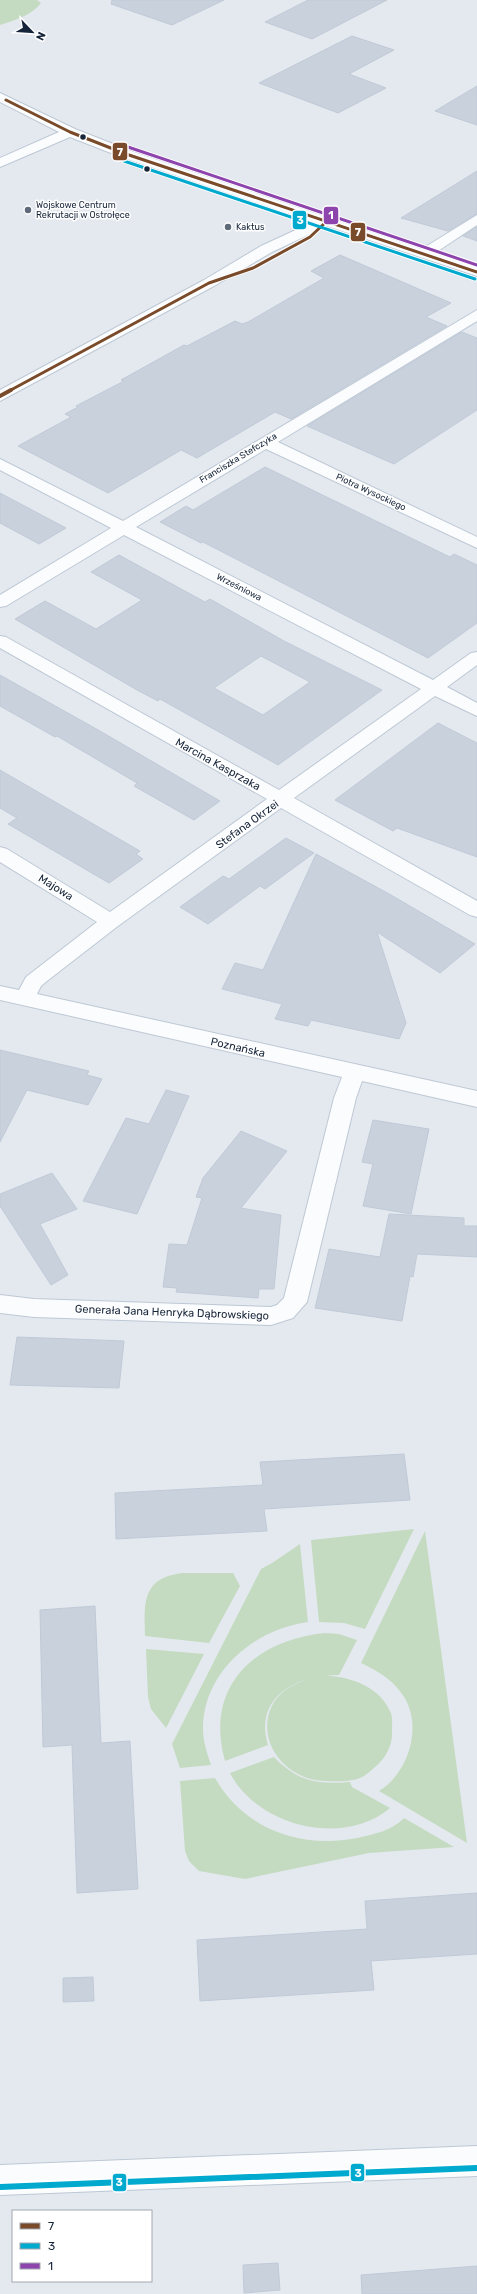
<svg xmlns="http://www.w3.org/2000/svg" width="477" height="2294" viewBox="0 0 477 2294" font-family="Rubik,sans-serif">
<style>
.green{fill:#c4dbc1}
.building{fill:#c9d1dd;stroke:#c0cad7;fill-rule:evenodd}
.lines{fill:none;stroke-linecap:round;stroke-linejoin:round}
.minor-casing{stroke:#bdc8d5;stroke-width:2}
.minor{fill:#fbfcfd;fill-rule:evenodd}
.bus-1-far1-casing{stroke:#fff;stroke-width:5}
.bus-1-casing{stroke:#fff;stroke-width:6}
.bus-2-far1-casing{stroke:#fff;stroke-width:5}
.bus-2-casing{stroke:#fff;stroke-width:10}
.bus-3-casing{stroke:#fff;stroke-width:5}
.bus-1-far1{stroke:#7a4b2a;stroke-width:3}
.bus-1{stroke:#7a4b2a;stroke-width:4}
.bus-2-far1{stroke:#00a9ce;stroke-width:3}
.bus-2{stroke:#00a9ce;stroke-width:6}
.bus-3{stroke:#8e44ad;stroke-width:3}
.bus-dot{fill:#16253a;stroke:#fff;stroke-width:1.5}
.poi-dot{fill:#5e6a79;stroke:#fff;stroke-width:1.5}
.labels{text-anchor:middle;stroke-width:3;stroke-linejoin:round;paint-order:stroke}
.far-poi-label{font-size:9px;fill:#16253a;stroke:#fff;text-anchor:start}
.far-street-label{font-size:9px;fill:#16253a;stroke:#fff}
.street-label{font-size:11px;fill:#16253a;stroke:#fff}
.line-badge{stroke:#fff;stroke-width:1.5}
.badge-label{font-size:11px;text-anchor:middle;font-weight:bold;fill:#fff}
</style>
<rect width="100%" height="100%" fill="#e4e9ef"/>
<!-- green -->
<path class="green" d="M 0,0 L 37,0 L 41,3 C 31,16 15,20 0,25 Z
M 414,1529 L 365,1629 L 344,1623 L 319,1622 L 311,1540 Z
M 425,1531 L 467,1843 L 379,1791 C 409,1773 424,1724 402,1694 C 392,1679 376,1670 361,1663 Z
M 300,1544 L 308,1622 C 255,1629 203,1671 203,1729 C 203,1741 207,1753 211,1765 L 180,1768 L 172,1744 L 261,1569 L 272,1563 Z
M 182,1573 L 233,1573 L 240,1586 L 209,1643 L 145,1636 C 144,1603 142,1578 182,1573 Z
M 325,1633 L 339,1634 L 357,1640 L 339,1675 C 299,1674 253,1696 268,1745 L 225,1761 C 204,1687 254,1640 325,1633 Z
M 146,1649 L 204,1654 L 166,1728 L 151,1709 L 148,1697 Z
M 320,1675 C 346,1676 378,1684 390,1711 C 393,1716 392,1725 392,1732 C 393,1744 386,1758 376,1766 C 370,1772 362,1779 353,1780 C 345,1782 335,1781 326,1781 C 306,1781 288,1771 277,1756 C 262,1735 264,1707 284,1691 C 294,1683 308,1679 320,1675 Z
M 274,1757 C 297,1781 317,1785 350,1782 L 352,1787 L 390,1808 C 343,1848 257,1826 230,1773 Z
M 215,1778 C 245,1830 301,1849 357,1838 C 375,1834 391,1831 404,1818 L 454,1847 L 369,1853 L 245,1879 L 199,1871 L 189,1861 L 185,1851 L 180,1781 Z"/>
<!-- building -->
<path class="building" d="M 112,0 L 224,0 L 172,25 L 111,4 Z
M 308,0 L 387,0 L 312,39 L 265,22 Z
M 352,36 L 394,50 L 349,74 L 386,88 L 338,113 L 259,83 Z
M 477,86 L 477,125 L 435,111 Z
M 477,171 L 477,214 L 448,231 L 401,218 Z
M 477,227 L 477,241 L 463,236 Z
M 340,255 L 451,303 L 426,317 L 447,326 L 291,419 L 275,412 L 197,458 L 181,450 L 108,493 L 18,446 L 71,417 L 65,414 L 78,407 L 76,406 L 124,381 L 121,380 L 184,345 L 187,346 L 235,321 L 242,324 L 248,322 L 324,278 L 311,271 Z
M 462,332 L 477,338 L 477,410 L 394,464 L 307,426 Z
M 265,467 L 450,557 L 454,554 L 477,565 L 477,623 L 428,658 L 203,542 L 201,543 L 160,522 L 186,506 L 193,510 Z
M 0,493 L 66,528 L 39,544 L 0,523 Z
M 119,555 L 205,602 L 210,599 L 284,641 L 382,690 L 278,765 L 160,699 L 158,701 L 137,690 L 15,619 L 45,601 L 96,629 L 142,600 L 91,572 ZM 261,656 L 310,682 L 263,715 L 214,688 Z
M 0,675 L 100,731 L 220,801 L 194,820 L 134,786 L 137,783 L 57,736 L 55,737 L 0,706 Z
M 438,723 L 477,743 L 477,857 L 397,828 L 393,831 L 335,800 Z
M 0,770 L 140,851 L 136,854 L 143,859 L 109,883 L 8,824 L 17,818 L 0,808 Z
M 286,838 L 314,853 L 265,889 L 260,886 L 208,924 L 180,907 L 223,876 L 229,879 Z
M 316,854 L 391,895 L 475,944 L 440,973 L 377,932 L 406,1023 L 399,1039 L 311,1020 L 308,1026 L 275,1019 L 282,1004 L 222,989 L 235,963 L 263,970 Z
M 0,1050 L 89,1071 L 87,1075 L 102,1079 L 88,1105 L 27,1090 L 0,1142 Z
M 166,1090 L 189,1096 L 137,1214 L 83,1201 L 126,1118 L 149,1124 Z
M 373,1120 L 429,1129 L 411,1214 L 363,1206 L 373,1164 L 362,1162 Z
M 241,1131 L 287,1151 L 241,1208 L 281,1215 L 274,1289 L 259,1289 L 258,1298 L 176,1292 L 177,1288 L 163,1287 L 169,1244 L 187,1245 L 202,1198 L 196,1197 L 203,1178 Z
M 52,1173 L 77,1209 L 40,1224 L 68,1275 L 51,1285 L 0,1206 L 0,1194 Z
M 389,1214 L 464,1218 L 464,1226 L 477,1226 L 477,1257 L 417,1254 L 413,1277 L 410,1276 L 402,1321 L 315,1308 L 329,1249 L 380,1257 Z
M 17,1337 L 124,1341 L 119,1388 L 10,1385 Z
M 404,1454 L 410,1500 L 264,1509 L 267,1531 L 116,1539 L 115,1493 L 263,1485 L 260,1462 Z
M 95,1606 L 101,1743 L 130,1741 L 138,1889 L 77,1893 L 72,1745 L 43,1747 L 40,1610 Z
M 477,1893 L 477,1954 L 371,1961 L 374,1990 L 200,2001 L 197,1940 L 367,1929 L 365,1901 Z
M 93,1977 L 94,2001 L 63,2002 L 63,1978 Z
M 278,2263 L 280,2290 L 244,2293 L 243,2265 Z
M 477,2266 L 477,2294 L 362,2294 L 361,2275 Z"/>
<g class="lines">
<defs>
<path id="minor" d="M 0,93 L 75,129 L 131,151 L 422,249 L 477,215 L 477,225 L 435,253 L 477,267 L 477,276 L 327,226 L 272,252 L 214,286 L 0,401 L 0,390 L 204,280 L 261,246 L 313,222 L 121,157 L 70,137 L 0,167 L 0,158 L 59,132 L 0,102 Z
M 477,310 L 477,321 L 278,442 L 477,537 L 477,548 L 266,449 L 136,527 L 433,680 L 471,653 L 477,652 L 477,665 L 447,687 L 477,703 L 477,716 L 435,696 L 294,798 L 477,901 L 477,917 L 470,915 L 281,808 L 118,926 L 47,981 L 41,986 L 37,994 L 477,1091 L 477,1107 L 362,1081 L 356,1098 L 307,1302 L 293,1318 L 271,1325 L 34,1317 L 0,1313 L 0,1295 L 34,1299 L 271,1307 L 277,1305 L 284,1298 L 334,1098 L 342,1077 L 0,1000 L 0,986 L 19,990 L 26,977 L 97,922 L 0,862 L 0,847 L 7,849 L 110,912 L 267,799 L 0,648 L 0,636 L 6,637 L 279,790 L 421,689 L 124,535 L 6,606 L 0,607 L 0,595 L 111,528 L 0,470 L 0,459 L 123,521 Z
M 477,2146 L 477,2176 L 0,2195 L 0,2165 Z"/>
</defs>
<!-- minor casing -->
<use href="#minor" class="minor-casing"/>
<!-- minor -->
<use href="#minor" class="minor"/>
<defs>
<path id="bus-1-far1" d="M 6,100 L 70,132 L 126,154 L 477,272
M 9,391 L 209,283 L 253,268 L 310,237 L 327,221"/>
<path id="bus-1" d="M 0,396 L 11,390"/>
<path id="bus-2-far1" d="M 124,161 L 475,279"/>
<path id="bus-2" d="M 0,2187 L 477,2168"/>
<path id="bus-3" d="M 128,147 L 477,265"/>
</defs>
<!-- bus-1-far1 casing -->
<use href="#bus-1-far1" class="bus-1-far1-casing"/>
<!-- bus-1 casing -->
<use href="#bus-1" class="bus-1-casing"/>
<!-- bus-2-far1 casing -->
<use href="#bus-2-far1" class="bus-2-far1-casing"/>
<!-- bus-2 casing -->
<use href="#bus-2" class="bus-2-casing"/>
<!-- bus-3 casing -->
<use href="#bus-3" class="bus-3-casing"/>
<!-- bus-1-far1 -->
<use href="#bus-1-far1" class="bus-1-far1"/>
<!-- bus-1 -->
<use href="#bus-1" class="bus-1"/>
<!-- bus-2-far1 -->
<use href="#bus-2-far1" class="bus-2-far1"/>
<!-- bus-2 -->
<use href="#bus-2" class="bus-2"/>
<!-- bus-3 -->
<use href="#bus-3" class="bus-3"/>
</g>
<!-- markers -->
<g class="bus-dot">
<circle cx="83" cy="137" r="3.5"/>
<circle cx="147" cy="169" r="3.5"/>
</g>
<g class="poi-dot">
<circle cx="28" cy="210" r="4"/>
<circle cx="228" cy="227" r="4"/>
</g>
<g class="labels">
<!-- far-poi labels -->
<g class="far-poi-label">
<text x="36" y="208">Wojskowe Centrum<tspan x="36" dy="10">Rekrutacji w Ostrołęce</tspan></text>
<text x="236" y="230">Kaktus</text>
</g>
<!-- far-street labels -->
<g class="far-street-label">
<text transform="translate(238 458) rotate(-31)" y="3">Franciszka Stefczyka</text>
<text transform="translate(371 492) rotate(25)" y="3">Piotra Wysockiego</text>
<text transform="translate(239 587) rotate(27)" y="3">Wrześniowa</text>
</g>
<!-- street labels -->
<g class="street-label">
<text transform="translate(218 764) rotate(29)" y="4">Marcina Kasprzaka</text>
<text transform="translate(247 824) rotate(-36)" y="4">Stefana Okrzei</text>
<text transform="translate(56 887) rotate(32)" y="4">Majowa</text>
<text transform="translate(238 1047) rotate(13)" y="4">Poznańska</text>
<text transform="translate(172 1312) rotate(2)" y="4">Generała Jana Henryka Dąbrowskiego</text>
</g>
</g>
<g class="line-badge">
<rect x="112" y="142" width="16" height="19" rx="4" fill="#7a4b2a"/>
<rect x="323" y="206" width="16" height="19" rx="4" fill="#8e44ad"/>
<rect x="292" y="210" width="15" height="20" rx="4" fill="#00a9ce"/>
<rect x="350" y="222" width="16" height="20" rx="4" fill="#7a4b2a"/>
<rect x="350" y="2163" width="15" height="19" rx="4" fill="#00a9ce"/>
<rect x="112" y="2173" width="15" height="19" rx="4" fill="#00a9ce"/>
</g>
<g class="badge-label">
<text x="120" y="156">7</text>
<text x="331" y="219">1</text>
<text x="300" y="224">3</text>
<text x="358" y="236">7</text>
<text x="358" y="2177">3</text>
<text x="119" y="2186">3</text>
</g>
<!-- legend -->
<rect x="12" y="2210" width="140" height="72" fill="#ffffff" stroke="#a2a8b0"/>
<rect x="20" y="2223" width="20" height="6" fill="#7a4b2a" stroke="#a2a8b0"/>
<text x="48" y="2230" font-size="12" fill="#16253a">7</text>
<rect x="20" y="2243" width="20" height="6" fill="#00a9ce" stroke="#a2a8b0"/>
<text x="48" y="2250" font-size="12" fill="#16253a">3</text>
<rect x="20" y="2263" width="20" height="6" fill="#8e44ad" stroke="#a2a8b0"/>
<text x="48" y="2270" font-size="12" fill="#16253a">1</text>
<!-- north arrow -->
<g transform="translate(32 32) rotate(115)" stroke="#ffffff" stroke-width="3" paint-order="stroke">
<path d="M0-3L7 15L0 10L-7 15Z" fill="#16253a"/>
<text y="-6" font-size="11" font-weight="bold" text-anchor="middle" fill="#16253a">N</text>
</g>
</svg>
